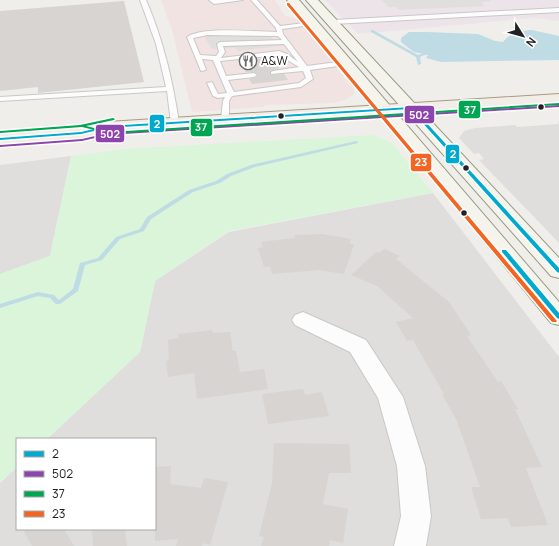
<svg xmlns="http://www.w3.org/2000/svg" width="559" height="546" viewBox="0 0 559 546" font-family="Manrope,sans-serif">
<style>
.residential{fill:#dfdedc}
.commercial{fill:#f1e3e1}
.industrial{fill:#ede4e9}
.park{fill:#daf5da}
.parking{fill:#e0dfde}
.water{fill:#bfdbe3}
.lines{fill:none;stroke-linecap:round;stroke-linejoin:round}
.stream{fill:#bfdbe3;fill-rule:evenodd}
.building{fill:#d7d4d2}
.service-casing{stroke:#c9c8c7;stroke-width:2}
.minor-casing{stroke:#c9c8c7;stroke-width:2}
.secondary-casing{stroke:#999a82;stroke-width:2}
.primary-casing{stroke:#a79c86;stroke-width:2}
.service{fill:#fdfcfc;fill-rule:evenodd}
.minor{fill:#fdfcfc;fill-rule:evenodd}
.secondary{fill:#f4f4ed;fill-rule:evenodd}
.primary{fill:#f3ede7;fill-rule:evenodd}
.bus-1-casing{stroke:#fff;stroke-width:3}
.bus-2-casing{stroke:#fff;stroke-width:3}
.bus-3-casing{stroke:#fff;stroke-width:3}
.bus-4-casing{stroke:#fff;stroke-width:3}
.bus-1{fill:#00a9ce;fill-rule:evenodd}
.bus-2{fill:#8e44ad;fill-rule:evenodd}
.bus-3{fill:#00a651;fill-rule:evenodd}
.bus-4{fill:#f26522;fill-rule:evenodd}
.bus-dot{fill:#222;stroke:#fff;stroke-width:1.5}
.labels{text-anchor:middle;stroke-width:4;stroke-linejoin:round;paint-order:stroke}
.far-poi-label{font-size:12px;fill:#222;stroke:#fff;text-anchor:start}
.line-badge{stroke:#fff;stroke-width:1.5}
.badge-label{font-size:11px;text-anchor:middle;font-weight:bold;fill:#fff}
</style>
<rect width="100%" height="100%" fill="#f0eeeb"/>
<!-- residential -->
<path class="residential" d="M 558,122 L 559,122 L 559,243 L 479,160 L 484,159 L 479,153 L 474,154 L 459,138 L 464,131 L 475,128 L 515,125 L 517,127 L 559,124 Z
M 71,156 L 50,256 L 0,274 L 0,165 Z
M 433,193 L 559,357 L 559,546 L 0,546 L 0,483 L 17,467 L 17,529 L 155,529 L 155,439 L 47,439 L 140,352 L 155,281 L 229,232 Z"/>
<!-- commercial -->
<path class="commercial" d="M 161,0 L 275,0 L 285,16 L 298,19 L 354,90 L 353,95 L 345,100 L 333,103 L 264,105 L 264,107 L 192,112 L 172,30 Z"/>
<!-- industrial -->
<path class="industrial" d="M 325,0 L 559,0 L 559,21 L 534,18 L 358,34 Z"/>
<!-- park -->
<path class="park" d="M 373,135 L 391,142 L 433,193 L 229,231 L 155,281 L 140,352 L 47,439 L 17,439 L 17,467 L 0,483 L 0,274 L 50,256 L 71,156 L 123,149 Z"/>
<!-- parking -->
<path class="parking" d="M 382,0 L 490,0 L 491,1 L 481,2 L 485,6 L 400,10 L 397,7 L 388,7 Z
M 202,33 L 267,33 L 280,46 L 238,51 L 235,48 L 212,49 Z"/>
<!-- water -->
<path class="water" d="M 532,30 L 559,36 L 559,60 L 441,62 L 426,58 L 428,55 L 414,52 L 401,42 L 401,38 L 409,32 L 426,32 L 478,34 L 495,41 L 503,42 C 511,32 520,31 532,30 Z"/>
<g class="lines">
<!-- stream -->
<path class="stream" d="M 513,26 L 515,26 L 530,35 L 527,36 L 513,28 Z
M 371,30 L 373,30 L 418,55 L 432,50 L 434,51 L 420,57 L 421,64 L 418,65 L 416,57 L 371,32 Z
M 356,141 L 358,142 L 358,143 L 255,167 L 231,176 L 220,183 L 193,192 L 151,219 L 144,231 L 120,239 L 102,260 L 85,265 L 78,291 L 60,304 L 56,304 L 50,298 L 38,296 L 0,308 L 0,304 L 38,292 L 54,295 L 59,300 L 73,289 L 80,263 L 98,258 L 116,237 L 140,229 L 147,217 L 189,190 L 216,181 L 227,174 L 251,165 Z"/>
</g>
<!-- building -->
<path class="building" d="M 124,1 L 144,82 L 38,93 L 38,87 L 0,91 L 0,11 Z
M 273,57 L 280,68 L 270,71 L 270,75 L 284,74 L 288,80 L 252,84 L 249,79 L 255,78 L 258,75 L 254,72 L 246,72 L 239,61 Z
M 322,234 L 351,239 L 350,244 L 354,244 L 344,274 L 319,270 L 272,274 L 270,266 L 264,267 L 258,248 L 263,247 L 261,242 L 295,238 L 294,235 Z
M 384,249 L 400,256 L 396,259 L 449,302 L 471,335 L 467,336 L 498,382 L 501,381 L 518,409 L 515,409 L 542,467 L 526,468 L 548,525 L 511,527 L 508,518 L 481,519 L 471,487 L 480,487 L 457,421 L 442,394 L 444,394 L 413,340 L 407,341 L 396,322 L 413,318 L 377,286 L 351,275 L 376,252 L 379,253 Z
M 212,330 L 213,333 L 230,332 L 233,351 L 236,351 L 240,372 L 264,369 L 268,389 L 197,399 L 194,373 L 168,377 L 166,361 L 169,360 L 168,340 L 178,338 L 178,334 Z
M 303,389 L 305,395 L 322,392 L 329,416 L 268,424 L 262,394 Z
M 274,443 L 349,444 L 351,473 L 329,473 L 323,504 L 348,509 L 343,543 L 330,540 L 329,546 L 261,546 L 264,537 L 259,536 L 272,483 Z
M 171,466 L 170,484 L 201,488 L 204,478 L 228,482 L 210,545 L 203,543 L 202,546 L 176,546 L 178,539 L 155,541 L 155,467 Z
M 23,529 L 64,529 L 74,546 L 32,546 Z
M 92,529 L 125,529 L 127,546 L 93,546 Z"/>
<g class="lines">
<defs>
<path id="service" d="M 140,0 L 146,0 C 163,39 173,81 179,123 L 178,125 L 175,125 L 171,123 L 167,91 L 0,101 L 0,97 L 166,87 L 156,44 Z
M 209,0 L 243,0 L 214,4 Z
M 251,0 L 257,0 L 280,26 L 313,22 L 314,23 L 311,25 L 282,29 L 283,34 L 307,66 L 345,61 L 348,63 L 345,65 L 310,70 L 313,79 L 301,87 L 232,96 L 229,101 L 229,119 L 225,121 L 221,119 L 223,101 L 225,97 L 218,98 L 213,96 L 207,83 L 212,82 L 218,94 L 227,93 L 213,60 L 202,59 L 206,70 L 201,71 L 187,37 C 203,26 256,32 277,32 L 276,28 ZM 208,35 L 278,36 L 282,40 L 220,42 L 217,44 L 219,52 L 216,56 L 200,55 L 193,38 ZM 284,44 L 298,62 L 287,54 L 279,51 L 221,58 L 225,52 L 223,46 ZM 279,55 L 299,67 L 273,71 L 271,72 L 271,74 L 303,71 L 306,78 L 299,83 L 234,92 L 228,80 L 254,77 L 257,75 L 254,73 L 226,76 L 220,61 Z
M 559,8 L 559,12 L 333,24 L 330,22 L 333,20 Z"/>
<path id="minor" d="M 303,312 L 366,340 L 403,397 L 425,466 L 431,516 L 426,546 L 394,546 L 401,516 L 397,466 L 378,398 L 350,352 L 295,325 L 292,320 L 295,315 Z"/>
<path id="secondary" d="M 287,0 L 299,0 L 559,302 L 559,325 L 551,323 Z
M 306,0 L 318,0 L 559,258 L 559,278 L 551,276 Z"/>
<path id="primary" d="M 559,94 L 559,104 L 107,132 L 81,138 L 0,144 L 0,134 L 81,128 L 107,122 Z"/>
</defs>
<!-- service casing -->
<use href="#service" class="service-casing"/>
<!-- minor casing -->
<use href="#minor" class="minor-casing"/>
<!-- secondary casing -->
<use href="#secondary" class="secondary-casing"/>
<!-- primary casing -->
<use href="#primary" class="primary-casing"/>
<!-- service -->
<use href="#service" class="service"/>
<!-- minor -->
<use href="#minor" class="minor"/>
<!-- secondary -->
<use href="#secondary" class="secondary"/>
<!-- primary -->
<use href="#primary" class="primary"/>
<defs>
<path id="bus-1" d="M 411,107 L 412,107 L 559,268 L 559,273 L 557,272 L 410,109 L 107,128 L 81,134 L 0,140 L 0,138 L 81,132 L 107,126 Z
M 502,250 L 506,250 L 559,313 L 559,319 L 557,318 L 502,252 Z"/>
<path id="bus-2" d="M 559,105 L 559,107 L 108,135 L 82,141 L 0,147 L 0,145 L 1,145 L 82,139 L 108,133 Z"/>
<path id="bus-3" d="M 559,103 L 559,105 L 111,134 L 82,127 L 0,133 L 0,131 L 80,125 L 113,118 L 115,119 L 114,120 L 86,126 L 111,132 Z"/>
<path id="bus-4" d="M 287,3 L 289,3 L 556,320 L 557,321 L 556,322 L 552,322 L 287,5 Z"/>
</defs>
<!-- bus-1 casing -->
<use href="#bus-1" class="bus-1-casing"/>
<!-- bus-2 casing -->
<use href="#bus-2" class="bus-2-casing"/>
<!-- bus-3 casing -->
<use href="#bus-3" class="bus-3-casing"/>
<!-- bus-4 casing -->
<use href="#bus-4" class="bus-4-casing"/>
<!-- bus-1 -->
<use href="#bus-1" class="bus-1"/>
<!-- bus-2 -->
<use href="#bus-2" class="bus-2"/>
<!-- bus-3 -->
<use href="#bus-3" class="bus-3"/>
<!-- bus-4 -->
<use href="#bus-4" class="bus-4"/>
</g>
<!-- icons -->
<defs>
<symbol id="restaurant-ring" viewBox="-11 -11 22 22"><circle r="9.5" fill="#fff" stroke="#6a6968" stroke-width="1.5"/><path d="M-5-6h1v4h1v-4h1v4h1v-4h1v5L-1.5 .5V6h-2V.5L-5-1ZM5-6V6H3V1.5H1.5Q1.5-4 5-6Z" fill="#6a6968"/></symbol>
</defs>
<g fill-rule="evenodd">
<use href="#restaurant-ring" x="238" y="51" width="20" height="20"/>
</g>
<!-- markers -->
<g class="bus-dot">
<circle cx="541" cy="107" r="3.5"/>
<circle cx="281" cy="116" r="3.5"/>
<circle cx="466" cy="168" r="3.5"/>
<circle cx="464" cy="213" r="3.5"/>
</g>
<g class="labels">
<!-- far-poi labels -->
<g class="far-poi-label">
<text x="261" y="65">A&amp;W</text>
</g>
</g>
<g class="line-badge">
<rect x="458" y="100" width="23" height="19" rx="4" fill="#00a651"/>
<rect x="404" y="105" width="31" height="19" rx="4" fill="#8e44ad"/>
<rect x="149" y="114" width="16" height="19" rx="4" fill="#00a9ce"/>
<rect x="190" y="118" width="23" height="19" rx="4" fill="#00a651"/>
<rect x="95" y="124" width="30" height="19" rx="4" fill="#8e44ad"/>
<rect x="445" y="144" width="15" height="20" rx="4" fill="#00a9ce"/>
<rect x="410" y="153" width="22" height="19" rx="4" fill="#f26522"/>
</g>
<g class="badge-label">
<text x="470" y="114">37</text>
<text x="419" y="119">502</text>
<text x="157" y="128">2</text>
<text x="201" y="131">37</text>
<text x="110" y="138">502</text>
<text x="453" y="158">2</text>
<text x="421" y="166">23</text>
</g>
<!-- legend -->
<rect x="16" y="438" width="140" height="92" fill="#ffffff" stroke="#a7a7a7"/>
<rect x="24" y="451" width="20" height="6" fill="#00a9ce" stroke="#a7a7a7"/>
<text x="52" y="458" font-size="12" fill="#222222">2</text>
<rect x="24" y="471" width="20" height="6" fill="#8e44ad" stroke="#a7a7a7"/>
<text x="52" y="478" font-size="12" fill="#222222">502</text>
<rect x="24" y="491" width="20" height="6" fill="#00a651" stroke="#a7a7a7"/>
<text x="52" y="498" font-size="12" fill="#222222">37</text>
<rect x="24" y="511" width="20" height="6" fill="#f26522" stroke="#a7a7a7"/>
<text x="52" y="518" font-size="12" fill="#222222">23</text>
<!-- north arrow -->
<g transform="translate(523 36) rotate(127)" stroke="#ffffff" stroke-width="3" paint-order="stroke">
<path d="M0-3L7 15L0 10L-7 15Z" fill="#222222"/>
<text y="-6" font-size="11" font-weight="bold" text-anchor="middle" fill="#222222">N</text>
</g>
</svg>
